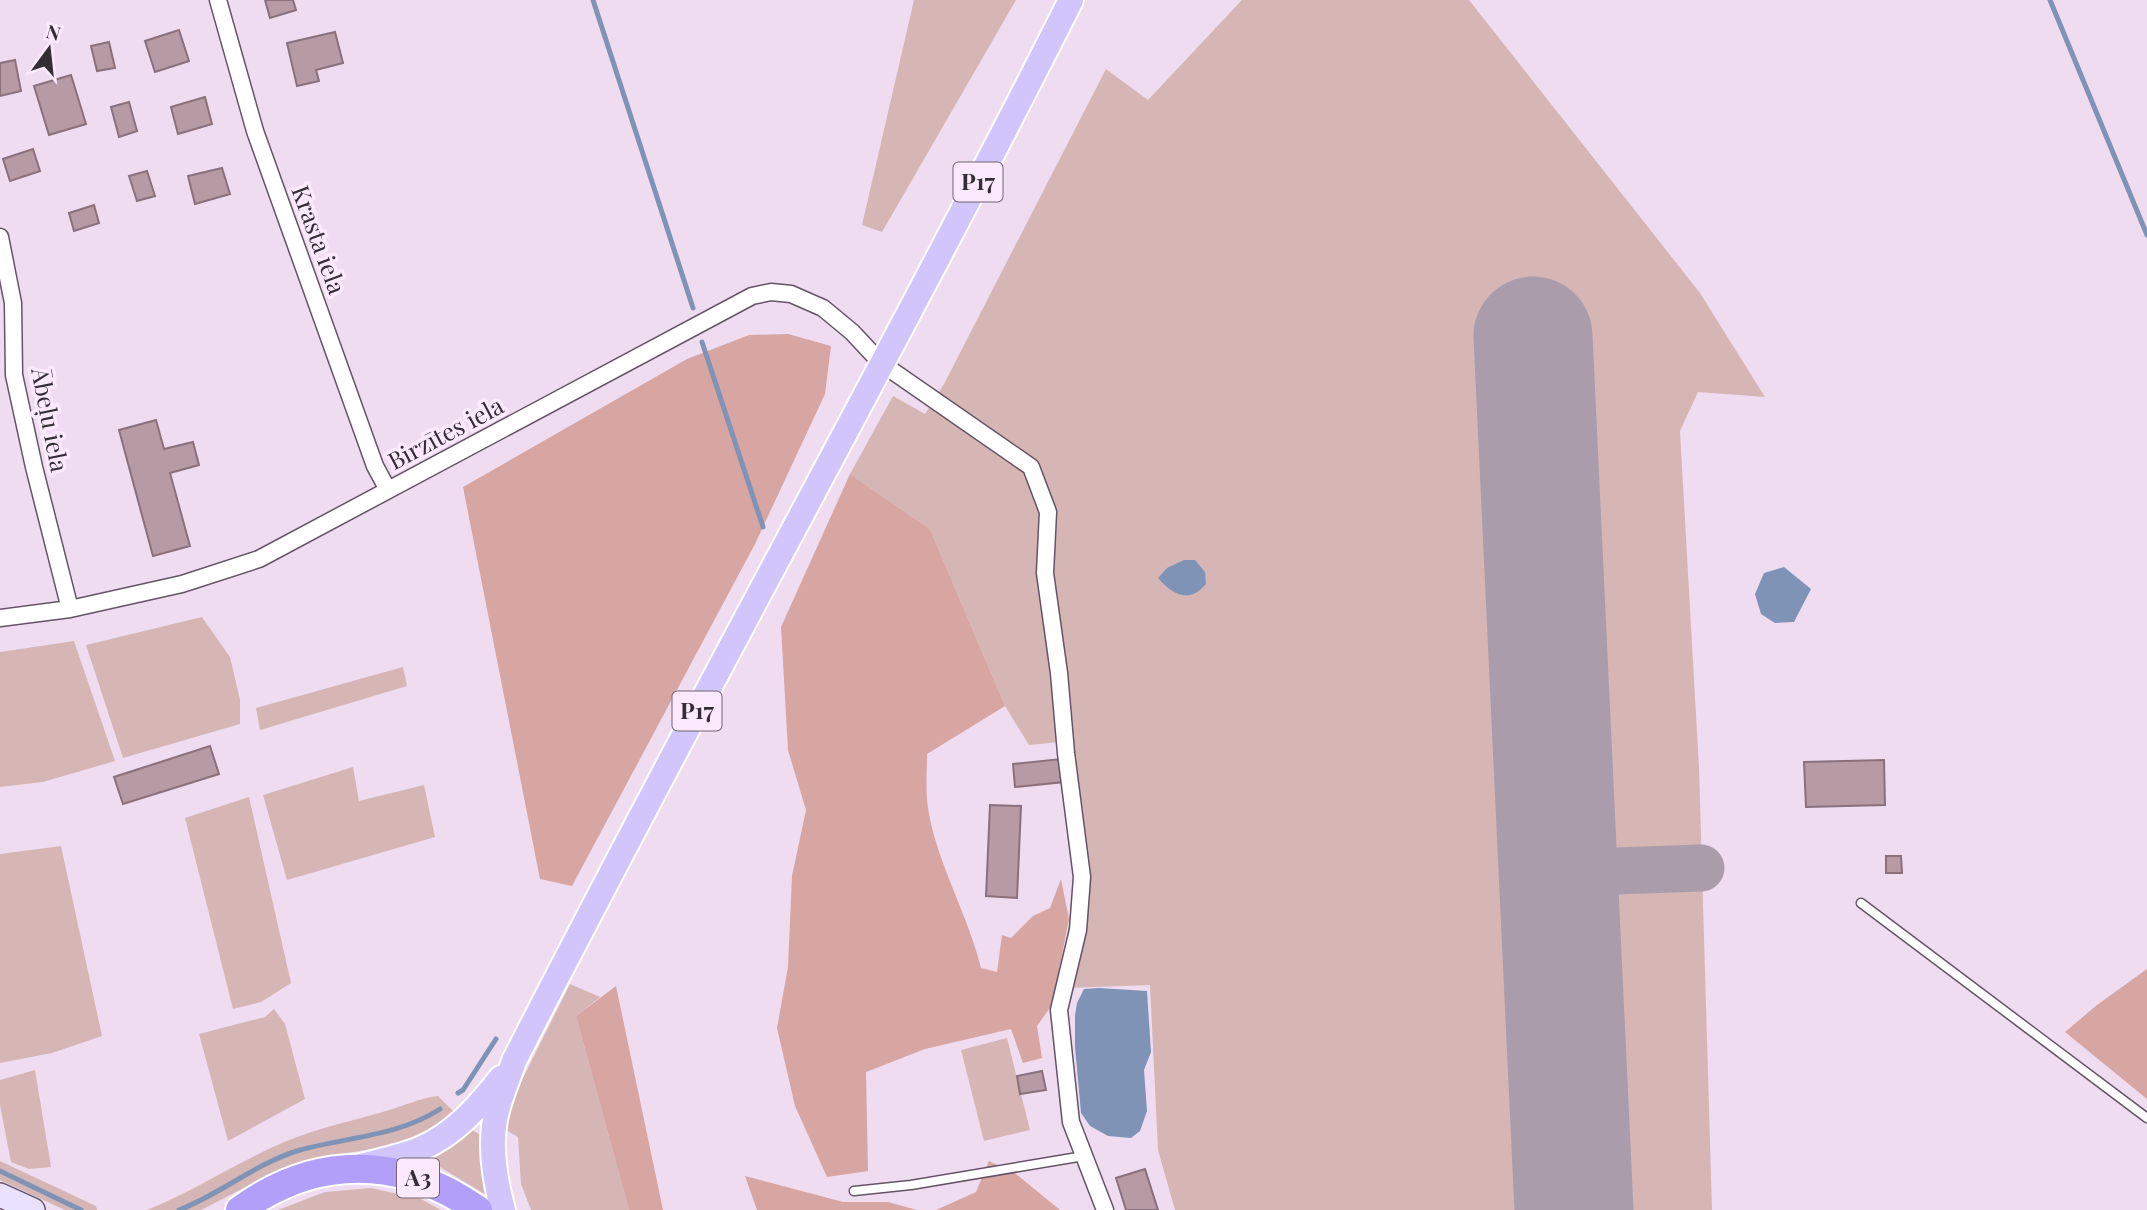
<svg xmlns="http://www.w3.org/2000/svg" width="2147" height="1210" viewBox="0 0 2147 1210" font-family="'Playfair Display',serif">
<style>
.green{fill:#d5b6b4}
.forest{fill:#d7a5a2}
.water{fill:#7f93b7}
.lines{fill:none;stroke-linecap:round;stroke-linejoin:round}
.stream{stroke:#7f93b7;stroke-width:5}
.taxiway{stroke:#ab9cac;stroke-width:47}
.runway{stroke:#ab9cac;stroke-width:119}
.building{fill:#b69ba5;stroke:#89707a;stroke-width:2}
.lane-casing{stroke:#645465;stroke-width:11}
.street-casing{stroke:#645465;stroke-width:19}
.secondary-casing{stroke:#645465;stroke-width:26}
.primary-casing{stroke:#fff;stroke-width:28}
.highway-casing{stroke:#fff;stroke-width:32}
.lane{stroke:#fff;stroke-width:8}
.street{stroke:#fff;stroke-width:16}
.secondary{stroke:#e8e2fe;stroke-width:23}
.primary{stroke:#d1c5fc;stroke-width:24}
.highway{stroke:#b29ffa;stroke-width:28}
.labels{text-anchor:middle;stroke-width:7;stroke-linejoin:round;paint-order:stroke}
.shield{fill:#fce9fe;stroke:#706571;stroke-width:2}
.shield-label{font-size:23px;font-weight:bold;fill:#342d35}
.street-label{font-size:24px;fill:#342d35;stroke:#fce9fe}
</style>
<rect width="100%" height="100%" fill="#efdcf1"/>
<!-- green -->
<path class="green" d="M 914,0 L 1016,0 L 882,232 L 862,225 Z
M 1242,0 L 1469,0 L 1700,293 L 1765,397 L 1698,392 L 1680,431 L 1699,768 L 1712,1210 L 1175,1210 L 1158,1150 L 1150,985 L 1068,988 L 1090,896 L 1071,751 L 1060,742 L 1029,745 L 1005,706 L 930,529 L 850,474 L 893,396 L 925,414 L 944,384 L 1106,69 L 1148,100 Z
M 202,617 L 230,657 L 240,700 L 240,724 L 123,758 L 86,645 Z
M 74,641 L 115,761 L 43,782 L 0,787 L 0,652 Z
M 403,667 L 407,686 L 260,730 L 256,708 Z
M 353,767 L 359,801 L 424,785 L 435,837 L 287,880 L 263,795 Z
M 249,797 L 291,983 L 261,1002 L 233,1009 L 185,818 Z
M 61,846 L 102,1036 L 52,1053 L 0,1063 L 0,854 Z
M 570,984 L 600,997 L 576,1016 L 629,1210 L 531,1210 L 521,1184 L 518,1137 L 506,1130 L 510,1104 Z
M 274,1009 L 285,1024 L 305,1099 L 228,1141 L 199,1034 L 265,1017 Z
M 1007,1038 L 1030,1130 L 984,1141 L 961,1050 Z
M 35,1070 L 51,1167 L 29,1169 L 11,1162 L 0,1105 L 0,1080 Z
M 438,1096 L 455,1113 L 422,1135 L 390,1146 L 316,1158 L 279,1170 L 201,1210 L 147,1210 C 191,1192 230,1167 273,1147 C 309,1130 348,1122 386,1111 C 404,1106 420,1098 438,1096 Z
M 470,1129 L 483,1136 L 487,1193 L 486,1195 L 440,1167 L 421,1161 Z
M 0,1161 L 96,1206 L 97,1210 L 65,1210 L 0,1180 Z
M 371,1188 L 421,1199 L 441,1210 L 278,1210 L 325,1192 Z"/>
<!-- forest -->
<path class="forest" d="M 788,334 L 831,346 L 825,394 L 755,544 L 572,886 L 540,879 L 463,487 L 687,359 L 749,335 Z
M 850,474 L 930,529 L 1005,706 L 927,754 C 927,773 925,795 929,814 C 939,867 968,915 981,968 L 997,972 L 1002,935 L 1011,938 L 1033,916 L 1050,908 L 1061,879 L 1069,919 L 1052,1005 L 1037,1026 L 1042,1058 L 1023,1063 L 1011,1029 L 925,1049 L 866,1072 L 868,1171 L 827,1177 L 795,1106 L 777,1028 L 788,967 L 792,876 L 806,810 L 788,750 L 781,627 Z
M 2147,969 L 2147,1099 L 2065,1032 L 2097,1005 Z
M 616,986 L 663,1210 L 629,1210 L 576,1016 Z
M 989,1161 L 1016,1174 L 1060,1210 L 936,1210 L 976,1192 Z
M 745,1176 L 843,1202 L 888,1202 L 917,1210 L 757,1210 Z"/>
<!-- water -->
<path class="water" d="M 1184,560 L 1195,560 L 1205,572 L 1206,584 C 1189,604 1173,595 1158,578 L 1167,568 Z
M 1784,567 L 1811,589 L 1794,622 L 1775,623 L 1761,614 L 1755,594 L 1764,573 Z
M 1099,988 L 1147,991 L 1151,1052 L 1144,1070 L 1147,1111 L 1140,1131 L 1131,1138 L 1108,1136 L 1090,1126 L 1081,1113 L 1075,1047 L 1075,1015 L 1077,1003 L 1084,989 Z"/>
<g class="lines">
<!-- stream -->
<path class="stream" d="M 593,0 L 693,308
M 2050,0 L 2147,235
M 702,342 L 763,527
M 458,1093 L 463,1090 L 496,1039
M 0,1171 L 81,1210
M 179,1210 C 221,1194 256,1163 300,1150 C 347,1137 399,1136 440,1109"/>
<!-- taxiway -->
<path class="taxiway" d="M 1558,873 L 1701,868"/>
<!-- runway -->
<path class="runway" d="M 1533,336 L 1574,1210"/>
</g>
<!-- building -->
<path class="building" d="M 265,0 L 293,0 L 296,10 L 270,18 Z
M 179,30 L 189,61 L 155,72 L 145,41 Z
M 335,32 L 343,63 L 316,70 L 319,81 L 297,86 L 287,43 Z
M 109,42 L 115,68 L 97,71 L 91,46 Z
M 15,60 L 21,91 L 0,96 L 0,63 Z
M 71,75 L 86,124 L 49,135 L 34,86 Z
M 205,97 L 212,124 L 178,134 L 171,107 Z
M 129,102 L 137,131 L 119,137 L 111,107 Z
M 33,149 L 40,171 L 10,181 L 3,159 Z
M 222,168 L 230,194 L 195,204 L 188,176 Z
M 147,171 L 155,196 L 137,201 L 129,176 Z
M 94,205 L 99,223 L 74,231 L 69,213 Z
M 156,420 L 164,449 L 193,442 L 199,465 L 170,473 L 190,546 L 153,556 L 119,430 Z
M 210,746 L 219,774 L 123,804 L 114,777 Z
M 1061,759 L 1064,782 L 1015,787 L 1013,764 Z
M 1884,760 L 1885,805 L 1806,807 L 1804,762 Z
M 990,805 L 1021,806 L 1017,898 L 986,896 Z
M 1886,856 L 1901,856 L 1902,873 L 1886,873 Z
M 1042,1071 L 1046,1090 L 1020,1094 L 1017,1076 Z
M 1145,1169 L 1158,1210 L 1126,1210 L 1116,1178 Z"/>
<g class="lines">
<defs>
<path id="lane" d="M 1861,903 L 2147,1118
M 854,1191 L 911,1185 L 1084,1156"/>
<path id="street" d="M 218,0 L 255,131 L 375,466 L 388,490
M 0,237 L 13,303 L 14,375 L 34,467 L 70,609
M 0,618 L 70,609 L 182,584 L 259,559 L 752,296 L 771,292 L 791,294 L 823,308 L 852,332 L 881,363 L 1031,467 L 1048,512 L 1045,573 L 1059,673 L 1066,753 L 1082,877 L 1078,930 L 1059,1010 L 1071,1122 L 1105,1210"/>
<path id="secondary" d="M 0,1195 L 33,1210"/>
<path id="primary" d="M 358,1167 C 378,1161 401,1157 420,1149 C 455,1134 478,1107 501,1078
M 503,1210 C 494,1177 488,1140 498,1107 C 502,1092 509,1076 514,1061 C 695,705 891,357 1071,0"/>
<path id="highway" d="M 240,1210 C 317,1154 401,1156 478,1210"/>
</defs>
<!-- lane casing -->
<use href="#lane" class="lane-casing"/>
<!-- street casing -->
<use href="#street" class="street-casing"/>
<!-- secondary casing -->
<use href="#secondary" class="secondary-casing"/>
<!-- primary casing -->
<use href="#primary" class="primary-casing"/>
<!-- highway casing -->
<use href="#highway" class="highway-casing"/>
<!-- lane -->
<use href="#lane" class="lane"/>
<!-- street -->
<use href="#street" class="street"/>
<!-- secondary -->
<use href="#secondary" class="secondary"/>
<!-- primary -->
<use href="#primary" class="primary"/>
<!-- highway -->
<use href="#highway" class="highway"/>
</g>
<g class="labels">
<!-- shield labels -->
<g class="shield">
<rect x="953.5" y="162.5" width="49" height="39" rx="5"/>
<rect x="672.5" y="691.5" width="49" height="39" rx="5"/>
<rect x="397" y="1158.5" width="42" height="39" rx="5"/>
</g>
<g class="shield-label">
<text x="978" y="190">P17</text>
<text x="697" y="719">P17</text>
<text x="418" y="1186">A3</text>
</g>
<!-- street labels -->
<g class="street-label">
<text transform="translate(318 240) rotate(70)" y="8">Krasta iela</text>
<text transform="translate(49 420) rotate(79)" y="8">Ābeļu iela</text>
<text transform="translate(446 434) rotate(-28)" y="8">Birzītes iela</text>
</g>
</g>
<!-- north arrow -->
<g transform="translate(49 49) rotate(15)" stroke="#fce9fe" stroke-width="5" paint-order="stroke">
<path d="M0-5L12 26L0 18L-12 26Z" fill="#342d35"/>
<text y="-10" font-size="19" font-weight="bold" text-anchor="middle" fill="#342d35">N</text>
</g>
</svg>
